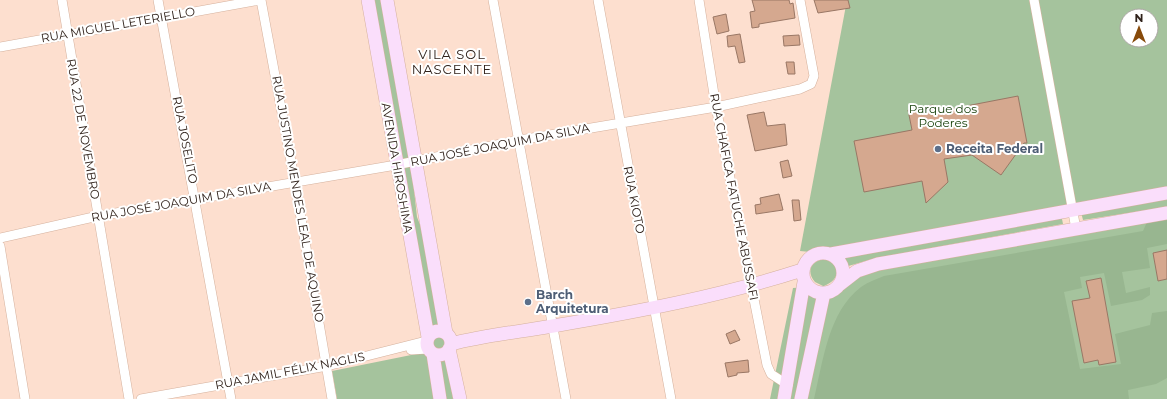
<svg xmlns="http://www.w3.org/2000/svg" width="1167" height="399" viewBox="0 0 1167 399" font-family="Montserrat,sans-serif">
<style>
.green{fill:#a5c39d;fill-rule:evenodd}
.forest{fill:#98b690}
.building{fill:#d5a88f;stroke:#997765}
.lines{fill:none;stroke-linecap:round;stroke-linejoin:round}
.street-casing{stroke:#d5b19d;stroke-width:10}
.secondary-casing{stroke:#d5b19d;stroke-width:14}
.street{stroke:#fff;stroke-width:9}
.secondary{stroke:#fadefb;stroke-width:13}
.service-dot{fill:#5c6f8a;stroke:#fff;stroke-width:1.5}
.labels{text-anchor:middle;stroke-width:4;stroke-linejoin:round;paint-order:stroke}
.street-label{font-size:12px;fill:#30221b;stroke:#fff}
.park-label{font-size:12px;fill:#18410b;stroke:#fff}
.service-label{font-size:12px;font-weight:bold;fill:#4e5e75;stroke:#fff;text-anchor:start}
.neighbourhood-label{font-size:13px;letter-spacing:1px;fill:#30221b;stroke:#fff}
</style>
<rect width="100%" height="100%" fill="#fddfcf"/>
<!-- green -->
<path class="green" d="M 372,0 L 381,0 L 411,163 L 417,217 L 425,237 L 442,329 L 429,332 Z
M 847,0 L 1167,0 L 1167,193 L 831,254 L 800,251 ZM 1127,16 L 1151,16 L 1151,40 L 1127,40 Z
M 1167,197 L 1167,207 L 1083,220 L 1081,212 Z
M 1167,213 L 1167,399 L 770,399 L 793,288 L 823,286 L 815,282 C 804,269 814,258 829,259 L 1061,214 L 1063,224 L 876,258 L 838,269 C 836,279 833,282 824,286 L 839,285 L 857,271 Z
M429 343a9 9 0 1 1 18 0a9 9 0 1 1-18 0Z
M 421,353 L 425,354 L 428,357 L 434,399 L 337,399 L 332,371 Z
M 447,359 L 453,399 L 443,399 L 436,361 Z"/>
<!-- forest -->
<path class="forest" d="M 1167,219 L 1167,244 L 1147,248 L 1150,268 L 1122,272 L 1126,293 L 1150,287 L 1150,295 L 1142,300 L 1111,306 L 1104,273 L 1080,277 L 1082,288 L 1064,292 L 1080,369 L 1121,364 L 1115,334 L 1150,325 L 1152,313 L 1167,311 L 1167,378 L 1156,384 L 1128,390 L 1129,399 L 814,399 C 823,362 828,312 861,287 C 868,282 877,279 884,276 L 1143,231 L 1147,222 Z"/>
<!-- building -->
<path class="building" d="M 752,0 L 789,0 L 790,4 L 793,3 L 795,18 L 759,24 L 759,27 L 752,28 L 750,12 L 755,11 Z
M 814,0 L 848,0 L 850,8 L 818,13 Z
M 726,14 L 729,31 L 717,34 L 713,17 Z
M 740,34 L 745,62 L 739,63 L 735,46 L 728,47 L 727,36 Z
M 799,35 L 800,45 L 784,46 L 783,36 Z
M 786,62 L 794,62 L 795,74 L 788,74 Z
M 1018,96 L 1027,143 L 1024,143 L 1001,175 L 972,155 L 944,159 L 948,182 L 926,203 L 922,181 L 864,192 L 854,141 L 912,130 L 908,110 L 933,105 L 935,112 Z
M 764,112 L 767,126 L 785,124 L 787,145 L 755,151 L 747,115 Z
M 788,160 L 792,176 L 783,178 L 780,162 Z
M 779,194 L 783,210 L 756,214 L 755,205 L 761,204 L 760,198 Z
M 792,200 L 799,200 L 801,220 L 794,221 Z
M 1167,250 L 1167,279 L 1158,281 L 1153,253 Z
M 1101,278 L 1116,362 L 1099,365 L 1098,360 L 1084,363 L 1072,301 L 1090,298 L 1086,281 Z
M 735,330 L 740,340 L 730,344 L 726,334 Z
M 748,360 L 749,372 L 737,373 L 737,375 L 728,377 L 725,363 Z"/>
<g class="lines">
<defs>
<path id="street" d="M 62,0 L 129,399
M 158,0 L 231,399
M 261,0 L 295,183 L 332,399
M 493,0 L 566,399
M 598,0 L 671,399
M 699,0 L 716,107 L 767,365 L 771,374 L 788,385
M 1034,0 L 1076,229
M 0,47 L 260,0
M 0,238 L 98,216 L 396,165 L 520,140 L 716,107 L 800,89 L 811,84 L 814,76 L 800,0
M 0,246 L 25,399
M 411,350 L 428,349
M 141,399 L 327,366 L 426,341"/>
<path id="secondary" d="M 368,0 L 428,337
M 387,0 L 446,333
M803 273a20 20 0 1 1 40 0a20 20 0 1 1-40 0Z
M 831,254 L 1167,193
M 839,285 L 857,271 L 878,264 L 1167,213
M427 343a12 12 0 1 1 24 0a12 12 0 1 1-24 0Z
M 451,344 C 485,335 519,332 553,326 C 636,312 721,296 802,270
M 449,349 L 460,399
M 433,354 L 440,399
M 784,399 L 804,282
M 801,399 L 824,293"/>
</defs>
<!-- street casing -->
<use href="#street" class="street-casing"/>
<!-- secondary casing -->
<use href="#secondary" class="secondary-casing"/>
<!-- street -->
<use href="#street" class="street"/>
<!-- secondary -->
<use href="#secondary" class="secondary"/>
</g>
<!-- markers -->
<g class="service-dot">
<circle cx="938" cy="149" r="4"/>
<circle cx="528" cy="302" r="4"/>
</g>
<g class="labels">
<!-- street labels -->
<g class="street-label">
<text transform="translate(118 25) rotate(-10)" y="4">RUA MIGUEL LETERIELLO</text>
<text transform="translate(83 129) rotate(80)" y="4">RUA 22 DE NOVEMBRO</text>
<text transform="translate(185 140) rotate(79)" y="4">RUA JOSELITO</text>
<text transform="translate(500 145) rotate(-11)" y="4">RUA JOSÉ JOAQUIM DA SILVA</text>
<text transform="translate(397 168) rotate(80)" y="4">AVENIDA HIROSHIMA</text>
<text transform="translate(734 197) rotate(79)" y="4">RUA CHAFICA FATUCHE ABUSSAFI</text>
<text transform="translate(298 199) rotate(80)" y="4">RUA JUSTINO MENDES LEAL DE AQUINO</text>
<text transform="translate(634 200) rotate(79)" y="4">RUA KIOTO</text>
<text transform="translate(181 202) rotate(-10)" y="4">RUA JOSÉ JOAQUIM DA SILVA</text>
<text transform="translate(290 371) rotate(-11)" y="4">RUA JAMIL FÉLIX NAGLIS</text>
</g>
<!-- park labels -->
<g class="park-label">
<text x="943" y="113">Parque dos<tspan x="943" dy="14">Poderes</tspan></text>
</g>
<!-- service labels -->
<g class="service-label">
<text x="946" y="153">Receita Federal</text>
<text x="536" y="299">Barch<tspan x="536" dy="14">Arquitetura</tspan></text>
</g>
<!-- neighbourhood labels -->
<g class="neighbourhood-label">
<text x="452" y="59">VILA SOL<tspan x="452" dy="15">NASCENTE</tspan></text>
</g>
</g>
<!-- north arrow -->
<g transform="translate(1139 28)"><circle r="19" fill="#ffffff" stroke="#aca7a4"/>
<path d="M0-3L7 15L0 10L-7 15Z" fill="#874a0a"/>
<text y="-6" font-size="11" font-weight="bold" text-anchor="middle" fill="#30221b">N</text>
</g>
</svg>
